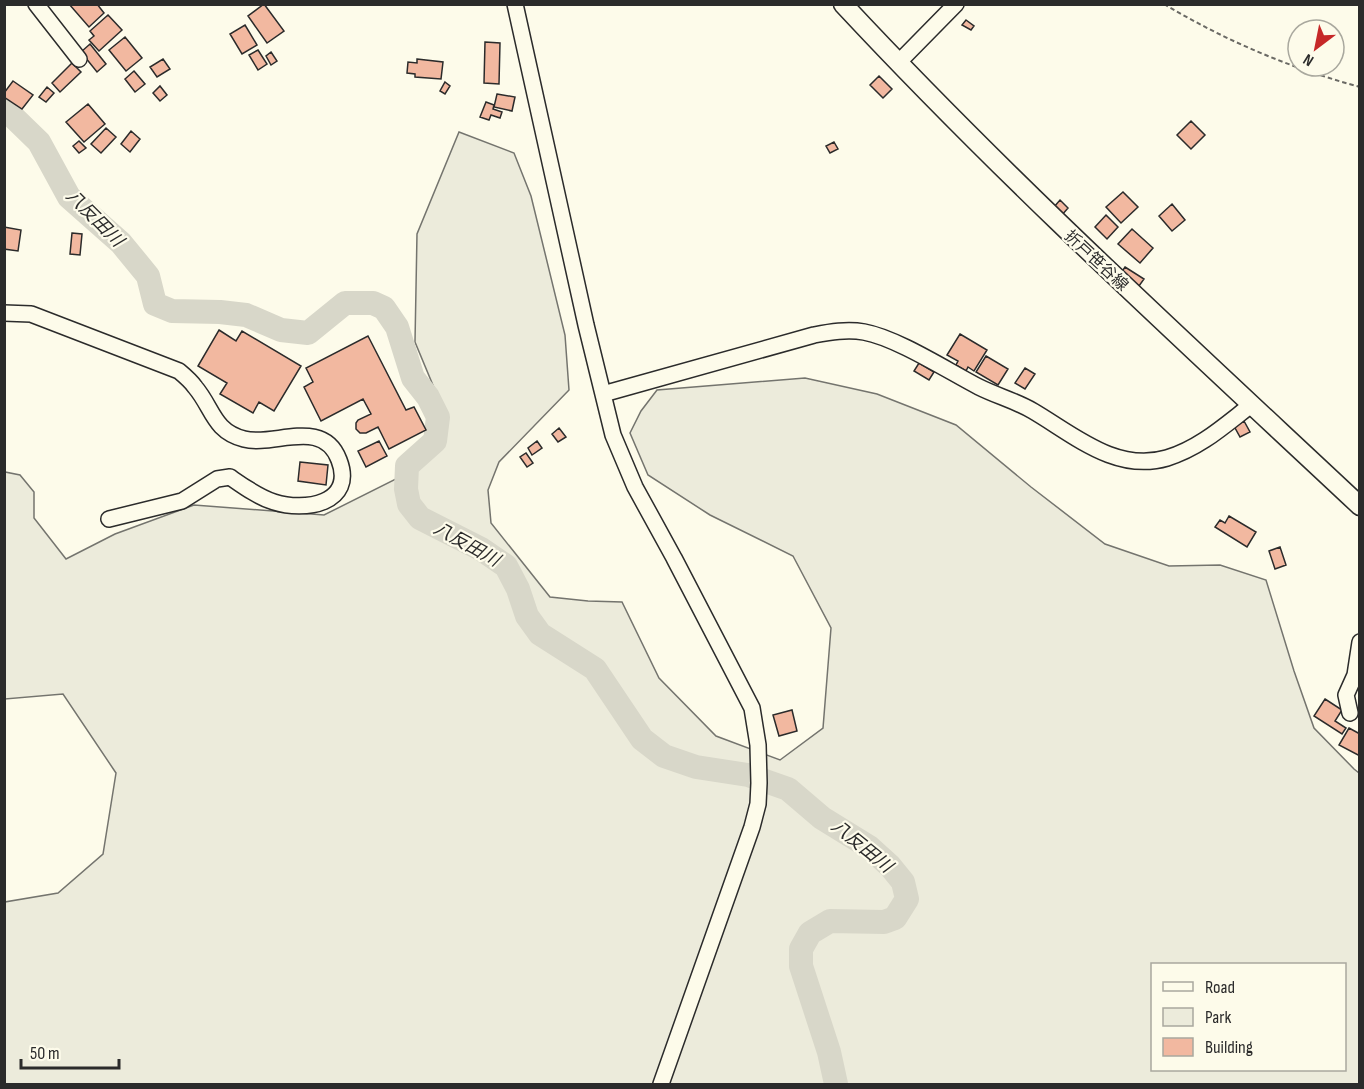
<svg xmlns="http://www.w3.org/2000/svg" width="1364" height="1089" viewBox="0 0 1364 1089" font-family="'Sofia Sans Condensed','Noto Sans JP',sans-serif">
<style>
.green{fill:#ecebdb;stroke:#74746e;stroke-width:1.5;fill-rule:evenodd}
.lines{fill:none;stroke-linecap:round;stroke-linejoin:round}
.river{stroke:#d8d7c9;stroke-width:24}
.building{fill:#f2b8a0;stroke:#2b2b2b;stroke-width:1.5}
.minor-casing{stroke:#2b2b2b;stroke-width:18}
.major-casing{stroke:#2b2b2b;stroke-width:21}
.path{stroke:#6a6964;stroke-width:2;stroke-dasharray:4.5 3;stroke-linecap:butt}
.minor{stroke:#fdfbea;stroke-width:15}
.major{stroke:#fdfbea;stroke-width:18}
.labels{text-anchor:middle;stroke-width:4.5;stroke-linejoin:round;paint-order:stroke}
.street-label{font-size:16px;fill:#2b2b2b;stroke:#fdfbea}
.water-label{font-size:18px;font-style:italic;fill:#2b2b2b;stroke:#fdfbea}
</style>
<rect width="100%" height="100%" fill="#fdfbea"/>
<!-- green -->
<path class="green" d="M 459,132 L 514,153 L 531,196 L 565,335 L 569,390 L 499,462 L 488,490 L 491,523 L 550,597 L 588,601 L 622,602 L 659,678 L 716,736 L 780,760 L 823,728 L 831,628 L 793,556 L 710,515 L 648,475 L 630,433 L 641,411 L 657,390 L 805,378 L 877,394 L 956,425 L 1031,487 L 1105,544 L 1169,566 L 1220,565 L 1266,580 L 1294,671 L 1314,728 L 1354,769 L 1359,773 L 1359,1084 L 5,1084 L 5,902 L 58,893 L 103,854 L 116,773 L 63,694 L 5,699 L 5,472 L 20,475 L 34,492 L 34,518 L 66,559 L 115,534 L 194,505 L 324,515 L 406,474 L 447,419 L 415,342 L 417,234 ZM 1152,964 L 1344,964 L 1344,1070 L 1152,1070 Z"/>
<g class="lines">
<!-- river -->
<path class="river" d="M 4,108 L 39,142 L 69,197 L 121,243 L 148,276 L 155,304 L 172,311 L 220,312 L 246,315 L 281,330 L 308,333 L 345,303 L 373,303 L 384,308 L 397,327 L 413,378 L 428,397 L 438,417 L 435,441 L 407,466 L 406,489 L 409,504 L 420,518 L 481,549 L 506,566 L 518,589 L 527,616 L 540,634 L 595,669 L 642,739 L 664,756 L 696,767 L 748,775 L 788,789 L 822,818 L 869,847 L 890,866 L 903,882 L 907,899 L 895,918 L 884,922 L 830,921 L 810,933 L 801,949 L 801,966 L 829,1052 L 836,1084"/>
</g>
<!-- building -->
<path class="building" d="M 69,4 L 97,4 L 104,13 L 89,27 Z
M 264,4 L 284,31 L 267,43 L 248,16 Z
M 108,15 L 122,30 L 99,51 L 89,40 L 94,36 L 90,31 Z
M 966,20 L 974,26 L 971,30 L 962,25 Z
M 245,25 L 257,45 L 242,54 L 230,34 Z
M 125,37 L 142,58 L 126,71 L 109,50 Z
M 485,42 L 500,43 L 499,84 L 484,83 Z
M 90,44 L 106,64 L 97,72 L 81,52 Z
M 258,50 L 267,64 L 258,70 L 249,55 Z
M 271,52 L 277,61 L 271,65 L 266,56 Z
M 163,59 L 170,69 L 157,77 L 150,67 Z
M 417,59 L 443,62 L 441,79 L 415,77 L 415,74 L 407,73 L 408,62 L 417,63 Z
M 72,63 L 81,72 L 60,92 L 52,83 Z
M 134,71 L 145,84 L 135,92 L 125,79 Z
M 879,76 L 892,89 L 883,98 L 870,85 Z
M 13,81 L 33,95 L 22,109 L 4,97 L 4,93 Z
M 445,82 L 450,86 L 445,94 L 440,91 Z
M 160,86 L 167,95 L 160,101 L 153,93 Z
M 47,87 L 54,93 L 46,102 L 39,97 Z
M 497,94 L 515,97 L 512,111 L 494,107 Z
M 486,102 L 494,105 L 493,109 L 502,112 L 500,118 L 491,115 L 489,120 L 480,117 Z
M 88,104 L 105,124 L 84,142 L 66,122 Z
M 1191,121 L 1205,135 L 1191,149 L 1177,135 Z
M 106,128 L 116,137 L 101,153 L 91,144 Z
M 131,131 L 140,139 L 130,152 L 121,144 Z
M 79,141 L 86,148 L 79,153 L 73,146 Z
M 834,142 L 838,149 L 830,153 L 826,146 Z
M 1123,192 L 1138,207 L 1121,223 L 1106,207 Z
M 1060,200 L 1068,208 L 1062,215 L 1054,207 Z
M 1172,204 L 1185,220 L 1172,231 L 1159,216 Z
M 1106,215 L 1118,227 L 1107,239 L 1095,227 Z
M 4,227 L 21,230 L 18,251 L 4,249 Z
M 1132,229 L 1153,248 L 1140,263 L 1118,244 Z
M 72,233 L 82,234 L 80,255 L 70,254 Z
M 1125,267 L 1144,279 L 1139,286 L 1121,273 Z
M 219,330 L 236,341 L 242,331 L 301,366 L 274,411 L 259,402 L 253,413 L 220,394 L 227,383 L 198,366 Z
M 960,334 L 987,350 L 974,371 L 968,367 L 966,371 L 956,365 L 958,361 L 947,355 Z
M 368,336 L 406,410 L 414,407 L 426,430 L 389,449 L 378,427 L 366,433 L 360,433 L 356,429 L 356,423 L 358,420 L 371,414 L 363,399 L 321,421 L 304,387 L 313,382 L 306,368 Z
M 986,356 L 1008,369 L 998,385 L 976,372 Z
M 919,363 L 934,372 L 929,380 L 914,371 Z
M 1025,368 L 1035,374 L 1025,389 L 1015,383 Z
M 1244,421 L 1250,432 L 1240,437 L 1234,426 Z
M 559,428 L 566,437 L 558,442 L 552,434 Z
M 379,441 L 387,456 L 366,467 L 358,451 Z
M 537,441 L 542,448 L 532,455 L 528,448 Z
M 526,453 L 533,463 L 527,467 L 520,457 Z
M 300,462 L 328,465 L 326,485 L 298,481 Z
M 1229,516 L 1256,532 L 1247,547 L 1215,527 L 1220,520 L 1225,523 Z
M 1280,547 L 1286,565 L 1275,569 L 1269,551 Z
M 1325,699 L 1342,710 L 1335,721 L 1346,728 L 1342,734 L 1314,716 Z
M 792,710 L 797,731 L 779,736 L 773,715 Z
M 1349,728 L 1360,734 L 1360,756 L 1339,745 Z"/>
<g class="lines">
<defs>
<path id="minor" d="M 36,4 L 79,59
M 515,4 L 586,325 L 613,435 L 635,487 L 674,558 L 752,708 L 758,745 L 759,783 L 758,804 L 752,827 L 661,1084
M 898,63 L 956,4
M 4,313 L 31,314 L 179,371 C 185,376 191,381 195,387 C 213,408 213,431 244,439 C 274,447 323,417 339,460 C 356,504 304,512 274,502 C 258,497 243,486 230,477 L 217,479 L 182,501 L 109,519
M 603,394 L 814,335 C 830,332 847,329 864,332 C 897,338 948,371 979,387 C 997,396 1016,401 1033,411 C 1074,435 1116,473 1167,458 C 1200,448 1225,425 1251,405
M 1350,713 L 1346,695 L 1355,675 L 1360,642"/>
<path id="major" d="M 843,4 C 1007,180 1185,342 1360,506"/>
</defs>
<!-- minor casing -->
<use href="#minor" class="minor-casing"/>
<!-- major casing -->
<use href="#major" class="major-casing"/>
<!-- path -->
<path class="path" d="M 1164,4 C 1226,41 1290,68 1360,87"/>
<!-- minor -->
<use href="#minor" class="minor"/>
<!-- major -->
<use href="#major" class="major"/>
</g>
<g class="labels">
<!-- street labels -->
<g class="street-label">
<text transform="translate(1097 260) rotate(43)" y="6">折戸笹谷線</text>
</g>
<!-- water labels -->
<g class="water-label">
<text transform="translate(95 218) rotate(45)" y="6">八反田川</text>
<text transform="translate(467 544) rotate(29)" y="6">八反田川</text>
<text transform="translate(862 846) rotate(39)" y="6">八反田川</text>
</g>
</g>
<!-- border -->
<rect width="1364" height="1089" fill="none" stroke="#2b2b2b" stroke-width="12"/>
<!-- legend -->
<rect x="1151" y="963" width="195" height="108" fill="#fdfbea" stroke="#a9a89e" stroke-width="1.5"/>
<rect x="1163" y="982" width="30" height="9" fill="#fdfbea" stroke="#a9a89e" stroke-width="1.5"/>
<text x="1205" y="993" font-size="18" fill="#2b2b2b">Road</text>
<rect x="1163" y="1008" width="30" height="18" fill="#ecebdb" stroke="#a9a89e" stroke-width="1.5"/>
<text x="1205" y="1023" font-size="18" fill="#2b2b2b">Park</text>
<rect x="1163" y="1038" width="30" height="18" fill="#f2b8a0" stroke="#a9a89e" stroke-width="1.5"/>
<text x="1205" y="1053" font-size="18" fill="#2b2b2b">Building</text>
<!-- north arrow -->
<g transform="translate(1316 48) rotate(212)"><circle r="28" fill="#fdfbea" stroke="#a9a89e" stroke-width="1.5"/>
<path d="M0-4.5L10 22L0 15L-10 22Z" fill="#c62828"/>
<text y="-9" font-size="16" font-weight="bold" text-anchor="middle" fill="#2b2b2b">N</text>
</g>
<!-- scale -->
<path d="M21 1059v9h98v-9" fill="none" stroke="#2b2b2b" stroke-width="3"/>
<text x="30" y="1059" font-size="18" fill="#2b2b2b" stroke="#fdfbea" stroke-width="4.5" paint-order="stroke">50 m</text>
</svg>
